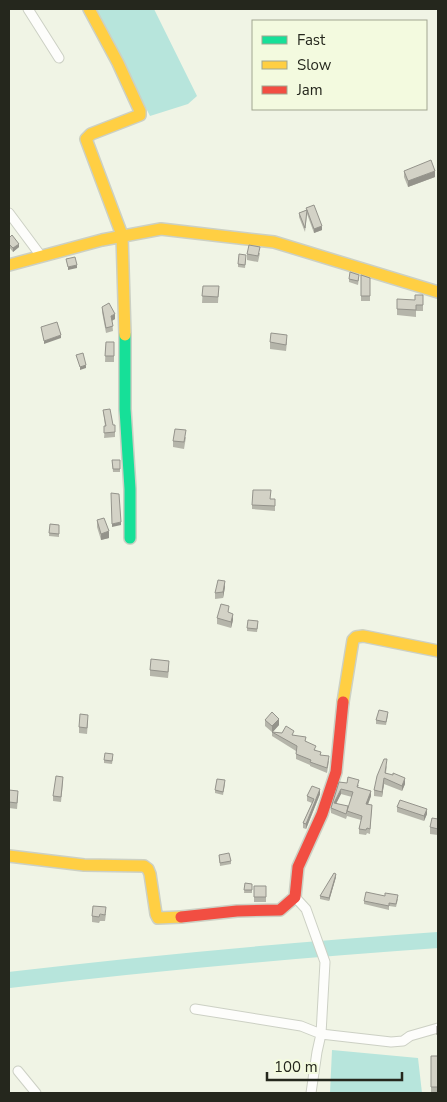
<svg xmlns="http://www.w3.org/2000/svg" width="447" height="1102" viewBox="0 0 447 1102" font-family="'Nunito Sans',sans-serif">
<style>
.water{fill:#b7e5dc}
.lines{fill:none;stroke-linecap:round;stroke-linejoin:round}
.river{stroke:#b7e5dc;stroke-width:16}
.street-casing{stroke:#ccd0c4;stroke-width:11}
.fast-casing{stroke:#ccd0c4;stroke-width:14}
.slow-casing{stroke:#ccd0c4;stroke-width:14}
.jam-casing{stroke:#ccd0c4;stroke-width:14}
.street{stroke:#fdfdfb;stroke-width:9}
.fast{stroke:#16e098;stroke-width:11}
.slow{stroke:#ffcf43;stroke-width:11}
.jam{stroke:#f24e42;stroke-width:11}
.wall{fill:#b5b5aa;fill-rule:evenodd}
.shaded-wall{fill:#94938b}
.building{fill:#d3d2c6;stroke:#94938b;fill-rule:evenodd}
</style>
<rect width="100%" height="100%" fill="#f0f4e5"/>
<!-- water -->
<path class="water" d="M 96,9 L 154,9 L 197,96 L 188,104 L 150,116 Z
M 332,1050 L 418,1058 L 422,1093 L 330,1093 Z"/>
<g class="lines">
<!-- river -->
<path class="river" d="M 9,980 C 152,963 295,950 438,940"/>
<defs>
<path id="street" d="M 28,9 L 59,58
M 9,213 L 41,256
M 295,897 L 306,909 L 325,962 L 321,1034 L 391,1042 L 403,1041 L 410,1036 L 438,1028
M 195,1009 L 301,1026 L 321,1034 L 317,1052 L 311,1093
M 18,1071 L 36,1093"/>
<path id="fast" d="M 125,335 L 125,409 L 130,489 L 130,538"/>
<path id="slow" d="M 89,9 L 118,63 L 140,111 L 140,115 L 91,134 L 86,139 L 122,235 L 125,335
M 9,265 L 102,240 L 161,229 L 274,242 L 438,292
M 343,702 L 353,640 L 356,637 L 363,636 L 438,651
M 9,856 L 84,865 L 144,866 L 148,869 L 150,874 L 156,914 L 158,918 L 181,917"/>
<path id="jam" d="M 181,917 L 237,911 L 280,910 L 295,897 L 298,867 L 322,814 L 336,772 L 343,702"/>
</defs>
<!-- street casing -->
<use href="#street" class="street-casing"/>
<!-- fast casing -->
<use href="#fast" class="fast-casing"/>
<!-- slow casing -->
<use href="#slow" class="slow-casing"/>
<!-- jam casing -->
<use href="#jam" class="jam-casing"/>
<!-- street -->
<use href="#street" class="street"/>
<!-- fast -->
<use href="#fast" class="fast"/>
<!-- slow -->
<use href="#slow" class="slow"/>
<!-- jam -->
<use href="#jam" class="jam"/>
</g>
<!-- wall -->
<path class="wall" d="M 404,171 L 435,177 L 408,187 L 404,177 Z
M 306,208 L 322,230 L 314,233 L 307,214 L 305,232 L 299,217 L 299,213 L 306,210 Z
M 9,238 L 19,247 L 13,252 L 9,247 Z
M 260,253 L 258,262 L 247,260 L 247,254 Z
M 246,258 L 245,268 L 238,267 L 238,264 Z
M 361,275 L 370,278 L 370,301 L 361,301 Z
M 359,278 L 358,285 L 349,282 L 349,279 Z
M 203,286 L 219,286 L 218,303 L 202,303 Z
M 415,300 L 423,302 L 423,311 L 416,311 L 416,317 L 397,315 L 397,309 Z
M 102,307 L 115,319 L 112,321 L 113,331 L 106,333 L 102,312 Z
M 106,342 L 114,342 L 114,362 L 105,362 Z
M 270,342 L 287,342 L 286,351 L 270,349 Z
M 103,410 L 113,425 L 115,425 L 115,437 L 104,438 L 105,426 Z
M 186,437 L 184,449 L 173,447 L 173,441 Z
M 112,460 L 120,460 L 120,472 L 113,472 Z
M 271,499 L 275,499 L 275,511 L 252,509 L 252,505 Z
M 97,520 L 109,538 L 101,540 L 97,527 Z
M 50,524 L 59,525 L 59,537 L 49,536 Z
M 225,587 L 223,598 L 215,599 L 215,593 Z
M 229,613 L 233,620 L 231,628 L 217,624 L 217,618 Z
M 258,625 L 257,632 L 247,631 L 247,628 Z
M 169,668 L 168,678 L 150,676 L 150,670 Z
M 388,715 L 386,725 L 376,724 L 376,720 Z
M 265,720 L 279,725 L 272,732 L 294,735 L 306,741 L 321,755 L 329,761 L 327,773 L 310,766 L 310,765 L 296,759 L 296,751 L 272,736 L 272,732 L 265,726 Z
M 88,722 L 87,734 L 79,733 L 79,727 Z
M 113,757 L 112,764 L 104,763 L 104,760 Z
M 387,765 L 386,773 L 405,784 L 402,791 L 384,784 L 382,797 L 374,796 L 374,790 Z
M 63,782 L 61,802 L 53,801 L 53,796 Z
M 339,782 L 359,785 L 358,787 L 371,796 L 368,805 L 372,805 L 370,834 L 367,833 L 366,835 L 359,834 L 359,829 L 361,820 L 347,816 L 346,819 L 331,813 L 331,808 ZM 341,794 L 352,797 L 348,808 L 336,803 Z
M 225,784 L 223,795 L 215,793 L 215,790 Z
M 9,790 L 18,797 L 17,809 L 9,808 Z
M 320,794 L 306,829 L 303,828 L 303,823 L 312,803 L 307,801 L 307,796 Z
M 397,807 L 427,814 L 424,821 L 397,812 Z
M 438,819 L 438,835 L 430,834 L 430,827 Z
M 219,855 L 231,861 L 231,864 L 220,866 Z
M 336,877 L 329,901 L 320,899 L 320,896 Z
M 245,883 L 252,884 L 252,893 L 244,893 Z
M 254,886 L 266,886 L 266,902 L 254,902 Z
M 385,896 L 398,899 L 396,907 L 389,906 L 389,910 L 364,904 L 364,901 Z
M 106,914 L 105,921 L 100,921 L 99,923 L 92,922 L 92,916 Z
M 438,1025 L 438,1045 L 437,1045 L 437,1026 Z
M 431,1056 L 438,1056 L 438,1093 L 431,1093 Z"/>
<!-- shaded-wall -->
<path class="shaded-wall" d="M 435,171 L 435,177 L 408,187 L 408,181 Z
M 322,226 L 322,230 L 314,233 L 314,229 Z
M 19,244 L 19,247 L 13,252 L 13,248 Z
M 77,265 L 77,268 L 68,270 L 68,267 Z
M 115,314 L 115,319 L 111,321 L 111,316 Z
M 61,335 L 61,338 L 44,344 L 44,341 Z
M 86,365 L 86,368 L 80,370 L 80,367 Z
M 121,522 L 121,525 L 112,527 L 112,524 Z
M 109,531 L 109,538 L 101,540 L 101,534 Z
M 225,581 L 225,587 L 223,598 L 223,592 Z
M 233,614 L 233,620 L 231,628 L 231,622 Z
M 279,719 L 279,725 L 272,733 L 272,726 Z
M 384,778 L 384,784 L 382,797 L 382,792 Z
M 405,778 L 405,784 L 402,791 L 402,786 Z
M 320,789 L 320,794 L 306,829 L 306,824 Z
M 341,789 L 341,794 L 334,808 L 334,803 Z
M 371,791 L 371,796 L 366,809 L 366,804 Z
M 427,809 L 427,814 L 424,821 L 424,816 Z
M 336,874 L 336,877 L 329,901 L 329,898 Z"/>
<!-- building -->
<path class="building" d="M 431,160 L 435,171 L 408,181 L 404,171 Z
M 314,205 L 322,226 L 314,229 L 307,210 L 305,228 L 299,213 L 307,210 L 306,208 Z
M 12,235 L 19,244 L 13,248 L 9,244 L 9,238 Z
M 249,245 L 260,247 L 258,256 L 247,254 Z
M 239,254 L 246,255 L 245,265 L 238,264 Z
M 75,257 L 77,265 L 68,267 L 66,259 Z
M 350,272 L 359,275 L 358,281 L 349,279 Z
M 361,275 L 370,278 L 370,296 L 361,296 Z
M 203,286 L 219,286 L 218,297 L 202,296 Z
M 415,295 L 423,295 L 423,305 L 416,305 L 416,310 L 397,309 L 397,299 L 415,300 Z
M 109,303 L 115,314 L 111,316 L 113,326 L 106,328 L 102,307 Z
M 57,322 L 61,335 L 44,341 L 41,327 Z
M 271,333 L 287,335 L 286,345 L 270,342 Z
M 106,342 L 114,342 L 114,356 L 105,356 Z
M 83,353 L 86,365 L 80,367 L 76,355 Z
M 110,409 L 113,425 L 115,425 L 115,432 L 104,433 L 104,426 L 106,426 L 103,410 Z
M 175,429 L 186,430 L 184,442 L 173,441 Z
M 112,460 L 120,460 L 120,469 L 113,469 Z
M 253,490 L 271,490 L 270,499 L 275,499 L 275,506 L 252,505 Z
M 111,493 L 119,494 L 121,522 L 112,524 Z
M 104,518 L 109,531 L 101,534 L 97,520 Z
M 50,524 L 59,525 L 59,534 L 49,533 Z
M 218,580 L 225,581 L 223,592 L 215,593 Z
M 221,604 L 229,606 L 228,612 L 233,614 L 231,622 L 217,618 Z
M 248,620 L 258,621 L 257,629 L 247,628 Z
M 151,659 L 169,661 L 168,672 L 150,670 Z
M 379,710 L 388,712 L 386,722 L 376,720 Z
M 272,712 L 279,719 L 272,726 L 265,720 Z
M 80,714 L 88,715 L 87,728 L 79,727 Z
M 286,726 L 294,731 L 292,735 L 306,737 L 305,741 L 316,746 L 314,750 L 321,752 L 320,755 L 329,756 L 327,768 L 310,762 L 311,760 L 296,754 L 297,746 L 272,732 L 282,733 Z
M 105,753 L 113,754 L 112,761 L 104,760 Z
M 384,759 L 387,759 L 385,773 L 393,775 L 393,773 L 405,778 L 402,786 L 384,778 L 382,792 L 374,790 L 377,776 Z
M 56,776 L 63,777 L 61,797 L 53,796 Z
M 348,777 L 359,780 L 357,787 L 371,791 L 366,804 L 372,805 L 370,829 L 367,828 L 366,830 L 359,829 L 362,816 L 347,811 L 346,814 L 331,808 L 339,782 L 347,783 ZM 341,789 L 353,792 L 347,811 L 348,806 L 334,803 Z
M 217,779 L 225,780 L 223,792 L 215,790 Z
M 312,786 L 320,789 L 306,824 L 303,823 L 314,799 L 307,796 Z
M 9,790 L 18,791 L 17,803 L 9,802 Z
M 400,800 L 427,809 L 424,816 L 397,807 Z
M 432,818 L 438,819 L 438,829 L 430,827 Z
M 229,853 L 231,861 L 220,863 L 219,855 Z
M 334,873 L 336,874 L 329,898 L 320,896 Z
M 245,883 L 252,884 L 252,890 L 244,890 Z
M 254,886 L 266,886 L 266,897 L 254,897 Z
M 366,892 L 385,896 L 385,893 L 398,895 L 396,904 L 389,903 L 389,906 L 364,901 Z
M 93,906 L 106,907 L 105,915 L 100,914 L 99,917 L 92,916 Z
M 438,1025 L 438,1035 L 437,1035 L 437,1026 Z
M 431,1056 L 438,1056 L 438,1087 L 431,1087 Z"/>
<!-- border -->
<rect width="447" height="1102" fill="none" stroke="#25271d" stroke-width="20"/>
<!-- legend -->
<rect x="252" y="20" width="175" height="90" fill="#f3fadf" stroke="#a1a691"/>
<rect x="262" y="36" width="25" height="8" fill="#16e098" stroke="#a1a691"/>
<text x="297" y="45" font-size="15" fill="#25271d">Fast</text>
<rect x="262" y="61" width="25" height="8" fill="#ffcf43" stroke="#a1a691"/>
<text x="297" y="70" font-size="15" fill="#25271d">Slow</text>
<rect x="262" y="86" width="25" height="8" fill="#f24e42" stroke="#a1a691"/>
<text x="297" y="95" font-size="15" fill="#25271d">Jam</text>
<!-- scale -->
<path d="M267 1072v8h135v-8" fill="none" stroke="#25271d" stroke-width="2.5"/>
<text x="274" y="1072" font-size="15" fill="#25271d" stroke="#f3fadf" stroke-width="4" paint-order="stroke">100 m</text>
</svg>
